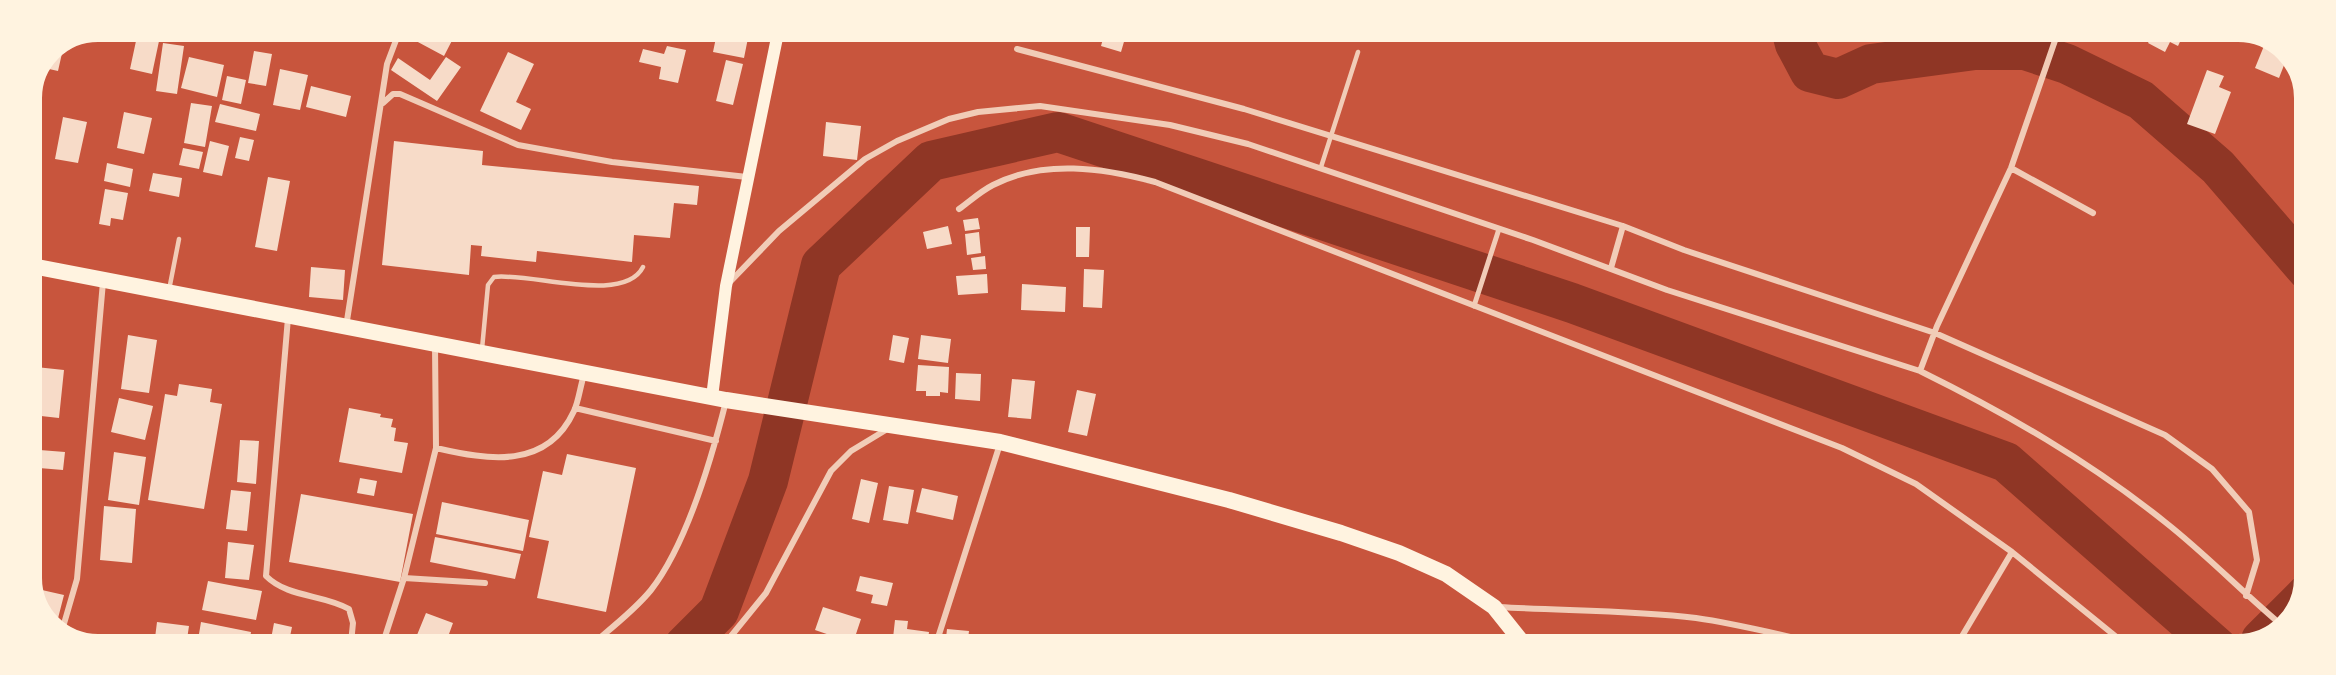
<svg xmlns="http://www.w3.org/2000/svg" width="2336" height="675" viewBox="0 0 2336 675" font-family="'PT Sans',sans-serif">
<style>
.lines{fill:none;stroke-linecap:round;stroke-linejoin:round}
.river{stroke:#8f3625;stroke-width:40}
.building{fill:#f7dbc8}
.service{stroke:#f1ccb7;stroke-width:4.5}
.pedestrian{stroke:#f1ccb7;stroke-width:5}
.minor{stroke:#f1ccb7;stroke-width:6}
.secondary{stroke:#fff3e0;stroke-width:12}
.trunk{stroke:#fff3e0;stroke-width:16}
.rim{fill:none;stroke:#fff3e0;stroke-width:8}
</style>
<rect width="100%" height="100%" fill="#c8553d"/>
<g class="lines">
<!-- river -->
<path class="river" d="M 1791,29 L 1795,44 L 1810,72 L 1838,79 L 1871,64 L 1975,50 L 2025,50 L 2067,64 L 2141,100 L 2218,167 L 2308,271
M 2261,640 L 2307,594
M 684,646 L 719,611 L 768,481 L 821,265 L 931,161 L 1058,132 L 1572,303 L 2006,462 L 2218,648"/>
</g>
<!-- building -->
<path class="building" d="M 139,27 L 162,27 L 152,74 L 130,69 Z
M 423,27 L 459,27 L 444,56 L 416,41 Z
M 499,27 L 524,27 L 519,37 Z
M 604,28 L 631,28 L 626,37 Z
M 718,28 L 750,28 L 744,58 L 713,52 Z
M 1106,28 L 1128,28 L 1121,52 L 1101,46 Z
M 2155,29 L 2186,29 L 2178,46 L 2170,42 L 2165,52 L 2148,43 Z
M 2268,36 L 2290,50 L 2279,78 L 2255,68 Z
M 65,40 L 58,71 L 40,67 L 48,47 Z
M 163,43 L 184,46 L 177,94 L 156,91 Z
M 667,46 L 686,50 L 678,83 L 659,79 L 661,67 L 639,62 L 643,49 L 664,54 Z
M 254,51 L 272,54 L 266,86 L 248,83 Z
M 508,52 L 534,64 L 516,102 L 531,109 L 521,130 L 480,111 Z
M 189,57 L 224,65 L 217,97 L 181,88 Z
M 446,57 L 461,67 L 437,101 L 391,70 L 398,58 L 430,80 Z
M 726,60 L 743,64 L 733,105 L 716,101 Z
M 280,69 L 308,75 L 300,110 L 273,105 Z
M 2207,70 L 2224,76 L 2219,87 L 2231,92 L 2215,134 L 2187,124 Z
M 227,76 L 246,80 L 241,104 L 222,100 Z
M 311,86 L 351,96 L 346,117 L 306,107 Z
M 191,103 L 212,106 L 205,147 L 184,143 Z
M 220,104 L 260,114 L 256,131 L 215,122 Z
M 124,112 L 152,118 L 144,154 L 117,148 Z
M 63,117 L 87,122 L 78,163 L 55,159 Z
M 826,122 L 861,126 L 857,160 L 823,156 Z
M 240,137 L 254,140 L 249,161 L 235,158 Z
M 210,141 L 229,146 L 222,176 L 203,172 Z
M 394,141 L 483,151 L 482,165 L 699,186 L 697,205 L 674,203 L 670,238 L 634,235 L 632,262 L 537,251 L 536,262 L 481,256 L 482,246 L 471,245 L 469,275 L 382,265 Z
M 183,148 L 203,152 L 199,169 L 179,165 Z
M 107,163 L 133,169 L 130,187 L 104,181 Z
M 153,173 L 182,178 L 179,197 L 149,191 Z
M 268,177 L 290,181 L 277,251 L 255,247 Z
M 105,189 L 128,193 L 123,220 L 111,218 L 110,226 L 99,224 Z
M 978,218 L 980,229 L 965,231 L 963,220 Z
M 948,226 L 952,244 L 927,249 L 923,232 Z
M 1076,227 L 1090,227 L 1089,257 L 1076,257 Z
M 979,232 L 981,253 L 967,255 L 965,234 Z
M 985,256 L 986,269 L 973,270 L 971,258 Z
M 311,267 L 345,270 L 343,300 L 309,297 Z
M 1084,269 L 1104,270 L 1102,308 L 1083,307 Z
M 987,274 L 988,293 L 958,295 L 956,276 Z
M 1022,284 L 1066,287 L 1065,312 L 1021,310 Z
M 128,335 L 157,340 L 149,393 L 121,389 Z
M 893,335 L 909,338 L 904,363 L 889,360 Z
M 921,335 L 951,339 L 948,363 L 918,359 Z
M 918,365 L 949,367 L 948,393 L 940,392 L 940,396 L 926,396 L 926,391 L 916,391 Z
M 36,367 L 64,370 L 59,418 L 32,415 Z
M 956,373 L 981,374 L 980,401 L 955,399 Z
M 1012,379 L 1035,381 L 1031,419 L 1008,417 Z
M 179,384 L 212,389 L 210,402 L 222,404 L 204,509 L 148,500 L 165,394 L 177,396 Z
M 1077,390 L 1096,394 L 1087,436 L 1068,432 Z
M 119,398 L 153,406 L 145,440 L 111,432 Z
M 349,408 L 381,414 L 380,417 L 393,419 L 391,427 L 396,428 L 394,441 L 408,443 L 402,473 L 339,462 Z
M 240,440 L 259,441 L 256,484 L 237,482 Z
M 27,449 L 65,452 L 63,470 L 27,467 Z
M 114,452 L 146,457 L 139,505 L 108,500 Z
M 567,454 L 636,468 L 606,612 L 537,598 L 549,541 L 529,537 L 543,471 L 562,475 Z
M 360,478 L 377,481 L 374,496 L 357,493 Z
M 861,479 L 878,483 L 869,523 L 852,519 Z
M 889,486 L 914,490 L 908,524 L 883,520 Z
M 922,488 L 958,496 L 953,520 L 916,512 Z
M 231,490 L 251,492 L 247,531 L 226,529 Z
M 301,494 L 413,514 L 400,582 L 289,562 Z
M 442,502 L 529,520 L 523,551 L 436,534 Z
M 104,506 L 136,509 L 132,563 L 100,560 Z
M 27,521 L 38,522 L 33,586 L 27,582 Z
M 435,537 L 521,554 L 515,579 L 430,562 Z
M 228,542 L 254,545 L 249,580 L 225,578 Z
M 860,576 L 893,583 L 887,606 L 871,603 L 873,595 L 856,591 Z
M 208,581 L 262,591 L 256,620 L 202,610 Z
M 33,588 L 64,595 L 55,630 L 44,624 L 32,593 Z
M 823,607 L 861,619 L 853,643 L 815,630 Z
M 426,613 L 453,623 L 445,645 L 433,641 L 432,646 L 418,646 L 421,637 L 417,635 Z
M 895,620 L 908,621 L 907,629 L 929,632 L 927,647 L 892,647 Z
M 157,622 L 189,626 L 186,646 L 154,646 Z
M 201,622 L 251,632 L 249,646 L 197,646 Z
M 274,623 L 292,627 L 288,646 L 258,646 L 260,637 L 271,639 Z
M 947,629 L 969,631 L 967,647 L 945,647 Z"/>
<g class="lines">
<!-- service -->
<path class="service" d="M 1321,167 L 1358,52
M 169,290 L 179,239
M 482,349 L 488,285 L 494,277 C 530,272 624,305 643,267"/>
<!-- pedestrian -->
<path class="pedestrian" d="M 1474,306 L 1499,229"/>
<!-- minor -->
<path class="minor" d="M 1017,49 L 1244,109 L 1623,226
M 383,103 L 393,94 L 400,94 L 518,145 L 612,162 L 747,177
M 2011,168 L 2093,213
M 959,209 C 970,201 981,191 993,185 C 1043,159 1104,168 1155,182 L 1842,448 L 1916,484 L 2012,552 L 1955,648
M 1611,268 L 1623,226 L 1684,250 L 1935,333 L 2165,435 L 2212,469 L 2249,512 L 2257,560 L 2246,596
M 728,284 L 779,231 L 865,159 L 897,141 L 949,119 L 978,112 L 1040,106 L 1170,125 L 1248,144 L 1533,240 L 1667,290 L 1920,371 L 1937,326 L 2011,168 L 2059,29
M 288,318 L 266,576 C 288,598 323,594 349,609 L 353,623 L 351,643 L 363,646
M 346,327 L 387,64 L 401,27
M 435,346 L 436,448 L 404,578 L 485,583
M 1920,371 C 2007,414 2089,461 2165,522 C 2207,555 2244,594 2285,628
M 575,408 L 716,441
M 436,448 C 488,460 547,470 574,411 C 579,400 580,387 584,375
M 2012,552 L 2130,648
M 1499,607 C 1565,611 1631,610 1696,618 C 1745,625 1792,638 1840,648
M 61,634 L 77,579 L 103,282
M 382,646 L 404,578
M 590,646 C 610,629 634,611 651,590 C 686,545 712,457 726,401
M 723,646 L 766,593 L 831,471 L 851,451 L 889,428
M 935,647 L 1000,444"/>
<!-- secondary -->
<path class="secondary" d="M 712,397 L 726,286 L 779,28"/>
<!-- trunk -->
<path class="trunk" d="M 27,265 L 726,400 L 1000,442 L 1229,500 L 1341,533 L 1399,553 L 1446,574 L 1494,607 L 1526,647"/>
</g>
<!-- crop -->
<path d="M0 0H2336V675H0ZM98 38H2238A60 60 0 0 1 2298 98V578A60 60 0 0 1 2238 638H98A60 60 0 0 1 38 578V98A60 60 0 0 1 98 38Z" fill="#fff3e0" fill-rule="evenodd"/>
<path class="rim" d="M98 38H2238A60 60 0 0 1 2298 98V578A60 60 0 0 1 2238 638H98A60 60 0 0 1 38 578V98A60 60 0 0 1 98 38Z"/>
</svg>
